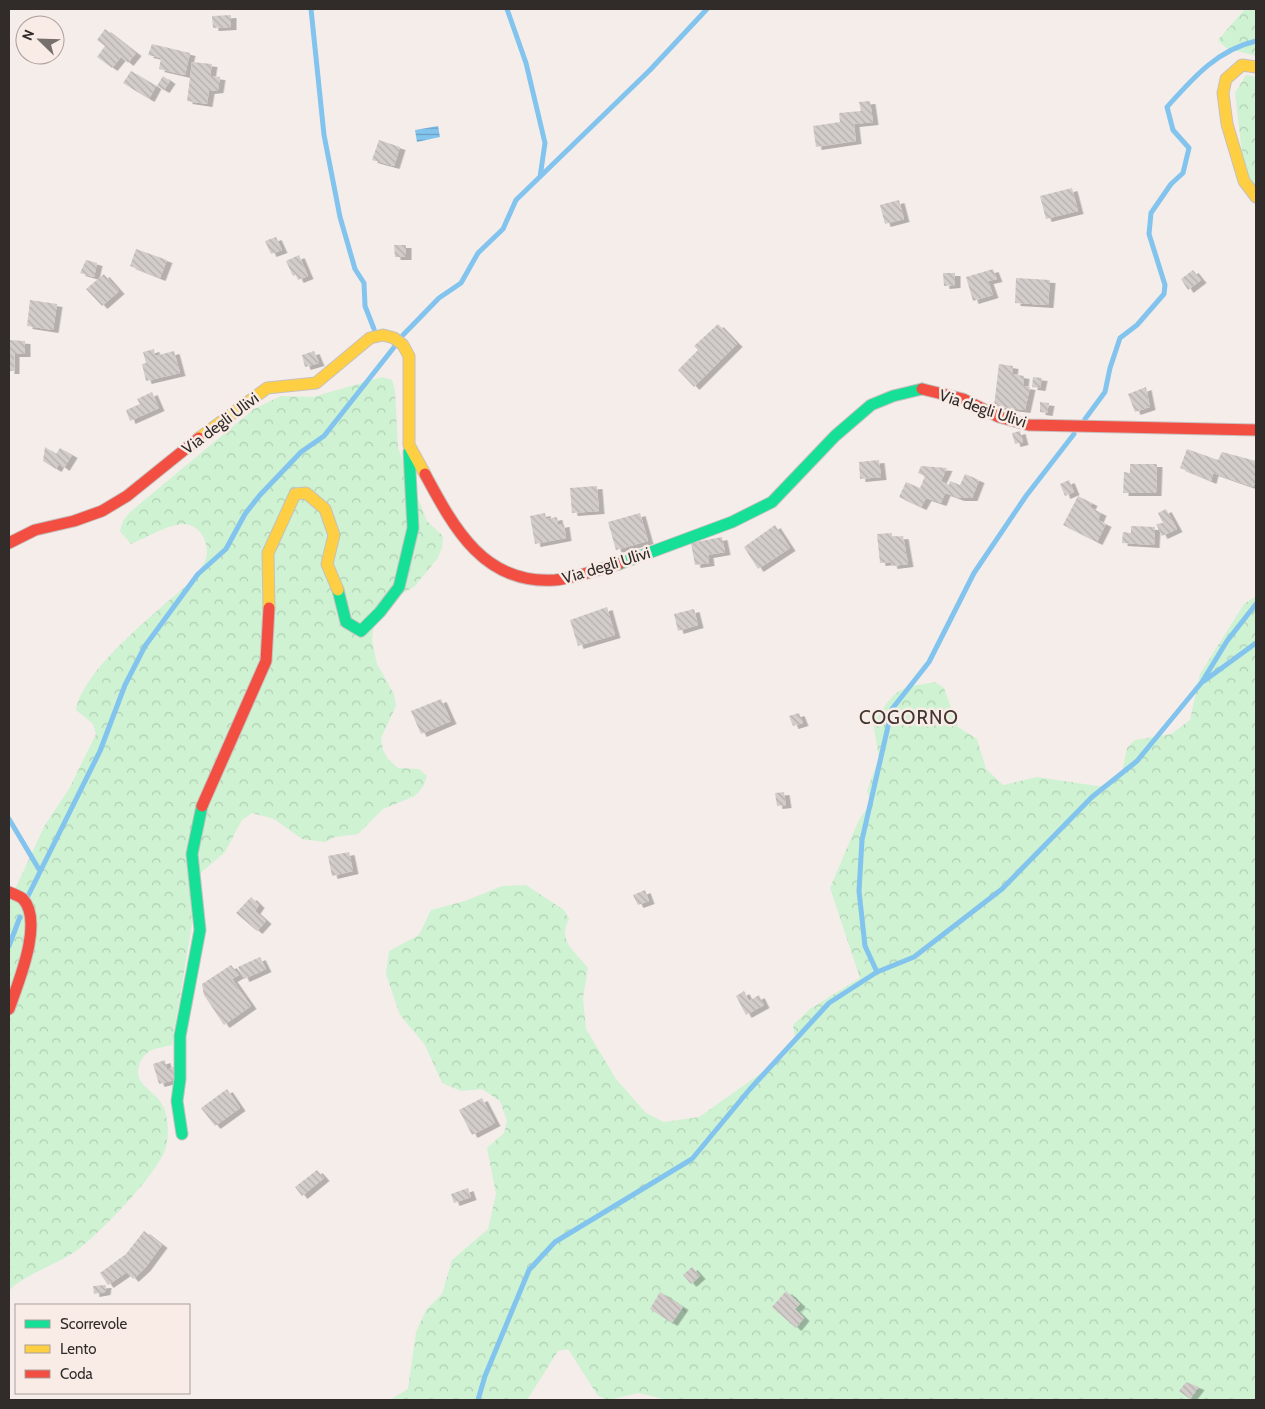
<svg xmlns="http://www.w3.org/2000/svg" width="1265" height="1409" viewBox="0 0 1265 1409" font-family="Cabin,sans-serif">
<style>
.forest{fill:url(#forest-crowns)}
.water{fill:url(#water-rules)}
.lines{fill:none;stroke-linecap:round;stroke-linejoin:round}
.stream{stroke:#82c4ee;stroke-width:5}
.building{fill:url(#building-back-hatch);filter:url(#shadow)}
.fast-casing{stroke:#c6c0be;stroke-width:13}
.slow-casing{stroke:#c6c0be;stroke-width:13}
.jam-casing{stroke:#c6c0be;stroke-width:13}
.fast{stroke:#16e098;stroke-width:11}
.slow{stroke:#ffcf43;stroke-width:11}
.jam{stroke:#f24e42;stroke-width:11}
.labels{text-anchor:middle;stroke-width:5;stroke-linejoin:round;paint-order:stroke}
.street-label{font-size:16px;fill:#312c2a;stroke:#f9ece6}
.quarter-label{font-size:19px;letter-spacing:1px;fill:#413732;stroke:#f9ece6}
</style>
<defs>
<pattern id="forest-crowns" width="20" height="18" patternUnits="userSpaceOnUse" patternTransform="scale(1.25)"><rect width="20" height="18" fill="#cef2d2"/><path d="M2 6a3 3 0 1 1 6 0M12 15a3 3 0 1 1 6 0" fill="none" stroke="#b1d0b4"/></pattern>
<pattern id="water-rules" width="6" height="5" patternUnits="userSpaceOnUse" patternTransform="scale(1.25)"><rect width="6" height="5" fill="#82c4ee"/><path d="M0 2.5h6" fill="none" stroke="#6b9fc1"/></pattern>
<pattern id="building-back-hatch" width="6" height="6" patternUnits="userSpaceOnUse" patternTransform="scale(1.25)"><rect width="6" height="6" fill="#d2cdca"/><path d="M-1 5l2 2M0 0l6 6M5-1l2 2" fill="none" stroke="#b5b0ae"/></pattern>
<filter id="shadow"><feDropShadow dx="5.5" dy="3" stdDeviation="0" flood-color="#0004"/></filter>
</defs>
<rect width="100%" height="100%" fill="#f5edea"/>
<!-- forest -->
<path class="forest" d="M 1245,9 L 1256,9 L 1256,56 L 1226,48 L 1218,40 Z
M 1246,75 L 1256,77 L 1256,190 L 1244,171 L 1235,93 Z
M 382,377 L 392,380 L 395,390 L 398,448 L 427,521 L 443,536 L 442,548 L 437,559 L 414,587 L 403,593 L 373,629 L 372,641 L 377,664 L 394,694 L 396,706 L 381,738 L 383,750 L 388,759 L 398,768 L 419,769 L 427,776 L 423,787 L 415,796 L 383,809 L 358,834 L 335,837 L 325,842 L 302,839 L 274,819 L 252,813 L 242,820 L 225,852 L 190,882 L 192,924 L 172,1045 C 165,1047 156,1048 150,1051 C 139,1057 134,1074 142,1083 C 149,1091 158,1096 163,1106 C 169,1118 169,1138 165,1150 C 156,1175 102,1231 80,1248 C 58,1265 31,1271 9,1290 L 9,902 L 45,825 L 69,789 L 96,734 L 93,724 L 76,710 C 84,667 159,611 191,581 C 197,574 206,563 207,554 C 208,539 198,524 183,524 C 166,525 146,538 131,544 L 120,531 L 123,521 L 130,512 L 254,409 L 281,396 L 313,397 Z
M 1256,596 L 1256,1400 L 668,1400 L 638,1393 L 609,1400 L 598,1396 L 568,1349 L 558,1351 L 527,1400 L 390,1400 L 408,1389 L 416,1332 L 426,1310 L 442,1294 L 452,1260 L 488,1229 L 496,1194 L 487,1148 L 504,1133 L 507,1121 L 500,1101 L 482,1089 L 461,1091 L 442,1083 L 425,1045 L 400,1015 L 386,974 L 389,951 L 419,935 L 431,910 L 465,901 L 502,886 L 526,885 L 564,910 L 569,919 C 557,941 575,951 588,968 L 583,998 L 586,1029 L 616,1079 L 646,1113 L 664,1122 L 699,1117 L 784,1057 L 795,1037 L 793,1025 L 810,1009 L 860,978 L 830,888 L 858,822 L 871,802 L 867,791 L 879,757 L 873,724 C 897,689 893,689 935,682 L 944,688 L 958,727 L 977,739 L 986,769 L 1003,785 L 1037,777 L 1104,787 L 1122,772 L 1127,748 L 1135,740 L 1171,734 L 1190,720 L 1200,674 L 1244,604 Z"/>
<!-- water -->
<path class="water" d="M 438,126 L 440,137 L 417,142 L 415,130 Z"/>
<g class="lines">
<!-- stream -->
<path class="stream" d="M 311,9 L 324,135 L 340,217 L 355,269 L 364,283 L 365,306 L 374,329
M 507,9 L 526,63 L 545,143 L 540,177
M 403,335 L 439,298 L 461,283 L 478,253 L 503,229 L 516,200 L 650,70 L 707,9
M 1085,419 L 1105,392 L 1110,368 L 1120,338 L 1137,325 L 1164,294 L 1165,285 L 1149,234 L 1151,213 L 1171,184 L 1183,173 L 1189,148 L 1173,130 L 1167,107 C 1193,78 1217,50 1256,41
M 1204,681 L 1256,643
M 9,819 L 40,871
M 28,896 L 100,751 L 125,685 L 145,646 L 198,574 L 226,549 L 245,514 L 260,495 L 301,452 L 324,436 L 395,346
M 9,946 L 20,917
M 877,972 L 865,946 L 859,891 L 862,840 L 892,709 L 929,662 L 974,573 L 1026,496 L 1074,434
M 478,1400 L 485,1376 L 529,1270 L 555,1242 L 692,1159 L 750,1089 L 829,1003 L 877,972 L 914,957 L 1002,889 L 1092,797 L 1137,761 L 1202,682 L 1227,641 L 1256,604"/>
</g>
<!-- building -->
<path class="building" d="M 231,15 L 231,27 L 213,28 L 212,16 Z
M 105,29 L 136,53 L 128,63 L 121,57 L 112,68 L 97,57 L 105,46 L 97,40 Z
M 152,44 L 190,53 L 185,75 L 159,69 L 161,58 L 148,55 Z
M 192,62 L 212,64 L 210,76 L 220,77 L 218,90 L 209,91 L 207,104 L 187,101 Z
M 131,71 L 156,86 L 149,99 L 123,83 Z
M 163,76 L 170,81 L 164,90 L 157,86 Z
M 870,101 L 873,122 L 854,124 L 856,141 L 816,147 L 813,126 L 840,122 L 839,113 L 861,111 L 859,102 Z
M 379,140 L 400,147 L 394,166 L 372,160 Z
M 1072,188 L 1078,211 L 1046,219 L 1040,196 Z
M 899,200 L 904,219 L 885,224 L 880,205 Z
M 276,237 L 282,250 L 271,254 L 265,241 Z
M 394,245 L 406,245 L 406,257 L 395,257 Z
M 136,249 L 167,260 L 160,278 L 130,266 Z
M 299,255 L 308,276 L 298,280 L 296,275 L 293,276 L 286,261 Z
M 86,260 L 97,263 L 94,277 L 80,273 Z
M 993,269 L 997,279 L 988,281 L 993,295 L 973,301 L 966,277 Z
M 1193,270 L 1201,280 L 1188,290 L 1181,279 Z
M 943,273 L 955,273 L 955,285 L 944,286 Z
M 104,274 L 119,291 L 102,306 L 86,289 Z
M 1016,278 L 1050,280 L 1048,305 L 1015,303 Z
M 30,300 L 57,304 L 53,330 L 27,326 Z
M 718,324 L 737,344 L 694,387 L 678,370 L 698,350 L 694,346 Z
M 9,340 L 25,341 L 25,354 L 14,354 L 14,371 L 9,371 Z
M 154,349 L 155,356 L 174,351 L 180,373 L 146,381 L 142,364 L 146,363 L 143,352 Z
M 314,351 L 319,363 L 305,367 L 302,355 Z
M 999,364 L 1013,366 L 1012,374 L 1024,376 L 1023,386 L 1030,387 L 1025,410 L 994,406 Z
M 1033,377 L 1042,378 L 1040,388 L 1032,387 Z
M 1146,387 L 1150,407 L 1135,412 L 1128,394 Z
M 152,392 L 159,408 L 130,421 L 126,410 L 140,404 L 137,399 Z
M 1040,402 L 1049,403 L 1047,413 L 1040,412 Z
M 1020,431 L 1023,442 L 1015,444 L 1012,433 Z
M 45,447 L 56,454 L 60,448 L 72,455 L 64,468 L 59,464 L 56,469 L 43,461 Z
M 1187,449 L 1218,460 L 1222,452 L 1256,461 L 1256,481 L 1253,487 L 1213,473 L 1211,481 L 1180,468 Z
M 879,460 L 881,477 L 860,479 L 859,462 Z
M 1130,464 L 1157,464 L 1156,493 L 1123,493 L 1124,472 L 1130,473 Z
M 921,466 L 947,468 L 941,481 L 949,485 L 950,481 L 960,485 L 965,474 L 979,480 L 972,498 L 959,498 L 945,493 L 941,503 L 926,498 L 921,507 L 899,497 L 906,482 L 920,488 L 925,476 L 918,473 Z
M 1069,480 L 1074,492 L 1065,496 L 1060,484 Z
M 597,486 L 599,511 L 572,513 L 570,488 Z
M 1078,496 L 1092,503 L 1090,507 L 1101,513 L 1098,520 L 1106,524 L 1097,542 L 1063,525 Z
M 1166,509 L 1177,529 L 1162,536 L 1156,524 L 1163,523 L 1158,513 Z
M 545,513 L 546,519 L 557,517 L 558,525 L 564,524 L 566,538 L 535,544 L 530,516 Z
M 640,513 L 648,541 L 616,550 L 608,522 Z
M 775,525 L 790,548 L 758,569 L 744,547 Z
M 1131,526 L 1155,527 L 1154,545 L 1122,543 L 1123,532 L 1131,533 Z
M 892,533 L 892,537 L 903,536 L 908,564 L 892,566 L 891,562 L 880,563 L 877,534 Z
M 722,537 L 725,552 L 708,555 L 709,563 L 695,565 L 691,543 Z
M 607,607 L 615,635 L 578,646 L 570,620 Z
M 694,609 L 698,625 L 678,631 L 674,614 Z
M 441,699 L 451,721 L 421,734 L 411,711 Z
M 799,713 L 803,723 L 793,726 L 789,716 Z
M 784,792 L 786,805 L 777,806 L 775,793 Z
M 349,852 L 353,871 L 332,876 L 328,856 Z
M 645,890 L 649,901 L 638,905 L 633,895 Z
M 251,897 L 259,905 L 255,911 L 266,921 L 257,931 L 236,913 Z
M 260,957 L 266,969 L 244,979 L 238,967 Z
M 231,965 L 239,975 L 232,979 L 251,1006 L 224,1025 L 204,995 L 202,984 Z
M 744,991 L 749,1001 L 759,995 L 764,1005 L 746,1015 L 736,996 Z
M 165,1060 L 167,1070 L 175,1066 L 178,1079 L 159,1084 L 153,1064 Z
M 227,1089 L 240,1108 L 215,1126 L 201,1108 Z
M 482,1098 L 495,1123 L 472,1135 L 459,1110 Z
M 317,1170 L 324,1178 L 302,1196 L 295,1187 Z
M 468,1188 L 471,1197 L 454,1203 L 451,1194 Z
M 144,1231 L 162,1245 L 145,1268 L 133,1279 L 127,1272 L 108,1285 L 100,1273 L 126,1254 Z
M 692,1267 L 700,1276 L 691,1284 L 683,1275 Z
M 106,1285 L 105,1292 L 94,1294 L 93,1286 Z
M 786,1291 L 800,1304 L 795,1309 L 804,1318 L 796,1328 L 772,1307 Z
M 660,1292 L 683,1307 L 672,1323 L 650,1309 Z
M 1186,1382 L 1199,1387 L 1190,1399 L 1179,1391 Z"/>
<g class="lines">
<defs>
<path id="fast" d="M 619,564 L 732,522 L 772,502 L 835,436 L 871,405 L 893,396 L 922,389
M 338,590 L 346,622 L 361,631 L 380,612 L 399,587 L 413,528 L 409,452
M 182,1134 L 177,1101 L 180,1079 L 180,1036 L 200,930 L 192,854 L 202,806"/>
<path id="slow" d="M 1256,67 L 1242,65 L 1226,79 L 1223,93 L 1227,124 L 1244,181 L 1256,197
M 199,438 L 267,388 L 316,383 L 370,338 L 383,335 L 394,338 L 403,345 L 409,356 L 409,445 L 425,474
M 269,608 L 268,553 L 295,494 L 306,493 L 325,509 L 334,535 L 327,564 L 338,590"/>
<path id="jam" d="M 922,389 L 963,399 L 999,417 L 1029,425 L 1256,430
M 425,474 C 454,528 484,585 555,580 C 576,578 598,569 619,564
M 9,543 L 35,530 L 74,521 L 102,511 L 127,496 L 199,438
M 202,806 L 266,661 L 269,608
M 9,892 C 13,894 20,896 23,899 C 44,922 18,983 9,1009"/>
</defs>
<!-- fast casing -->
<use href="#fast" class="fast-casing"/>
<!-- slow casing -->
<use href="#slow" class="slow-casing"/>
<!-- jam casing -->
<use href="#jam" class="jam-casing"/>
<!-- fast -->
<use href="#fast" class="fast"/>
<!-- slow -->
<use href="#slow" class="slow"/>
<!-- jam -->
<use href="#jam" class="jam"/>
</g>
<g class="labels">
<!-- street labels -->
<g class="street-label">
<text transform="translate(983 408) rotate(18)" y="6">Via degli Ulivi</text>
<text transform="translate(220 423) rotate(-37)" y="6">Via degli Ulivi</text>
<text transform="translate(606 565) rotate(-17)" y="6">Via degli Ulivi</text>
</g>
<!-- quarter labels -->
<g class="quarter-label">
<text x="909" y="724">COGORNO</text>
</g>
</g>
<!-- border -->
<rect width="1265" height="1409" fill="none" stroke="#312c2a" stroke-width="20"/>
<!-- legend -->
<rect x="15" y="1304" width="175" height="90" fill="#f9ece6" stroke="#a99f9b"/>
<rect x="25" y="1320" width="25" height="8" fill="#16e098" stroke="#a99f9b"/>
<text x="60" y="1329" font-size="15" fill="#312c2a">Scorrevole</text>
<rect x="25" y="1345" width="25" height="8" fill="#ffcf43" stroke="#a99f9b"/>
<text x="60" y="1354" font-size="15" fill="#312c2a">Lento</text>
<rect x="25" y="1370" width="25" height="8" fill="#f24e42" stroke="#a99f9b"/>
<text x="60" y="1379" font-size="15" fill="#312c2a">Coda</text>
<!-- north arrow -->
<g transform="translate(40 40) rotate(293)"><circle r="24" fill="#f9ece6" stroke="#a99f9b"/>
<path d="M0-4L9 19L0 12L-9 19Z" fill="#76706d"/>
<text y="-8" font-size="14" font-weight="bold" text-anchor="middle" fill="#312c2a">N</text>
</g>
</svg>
